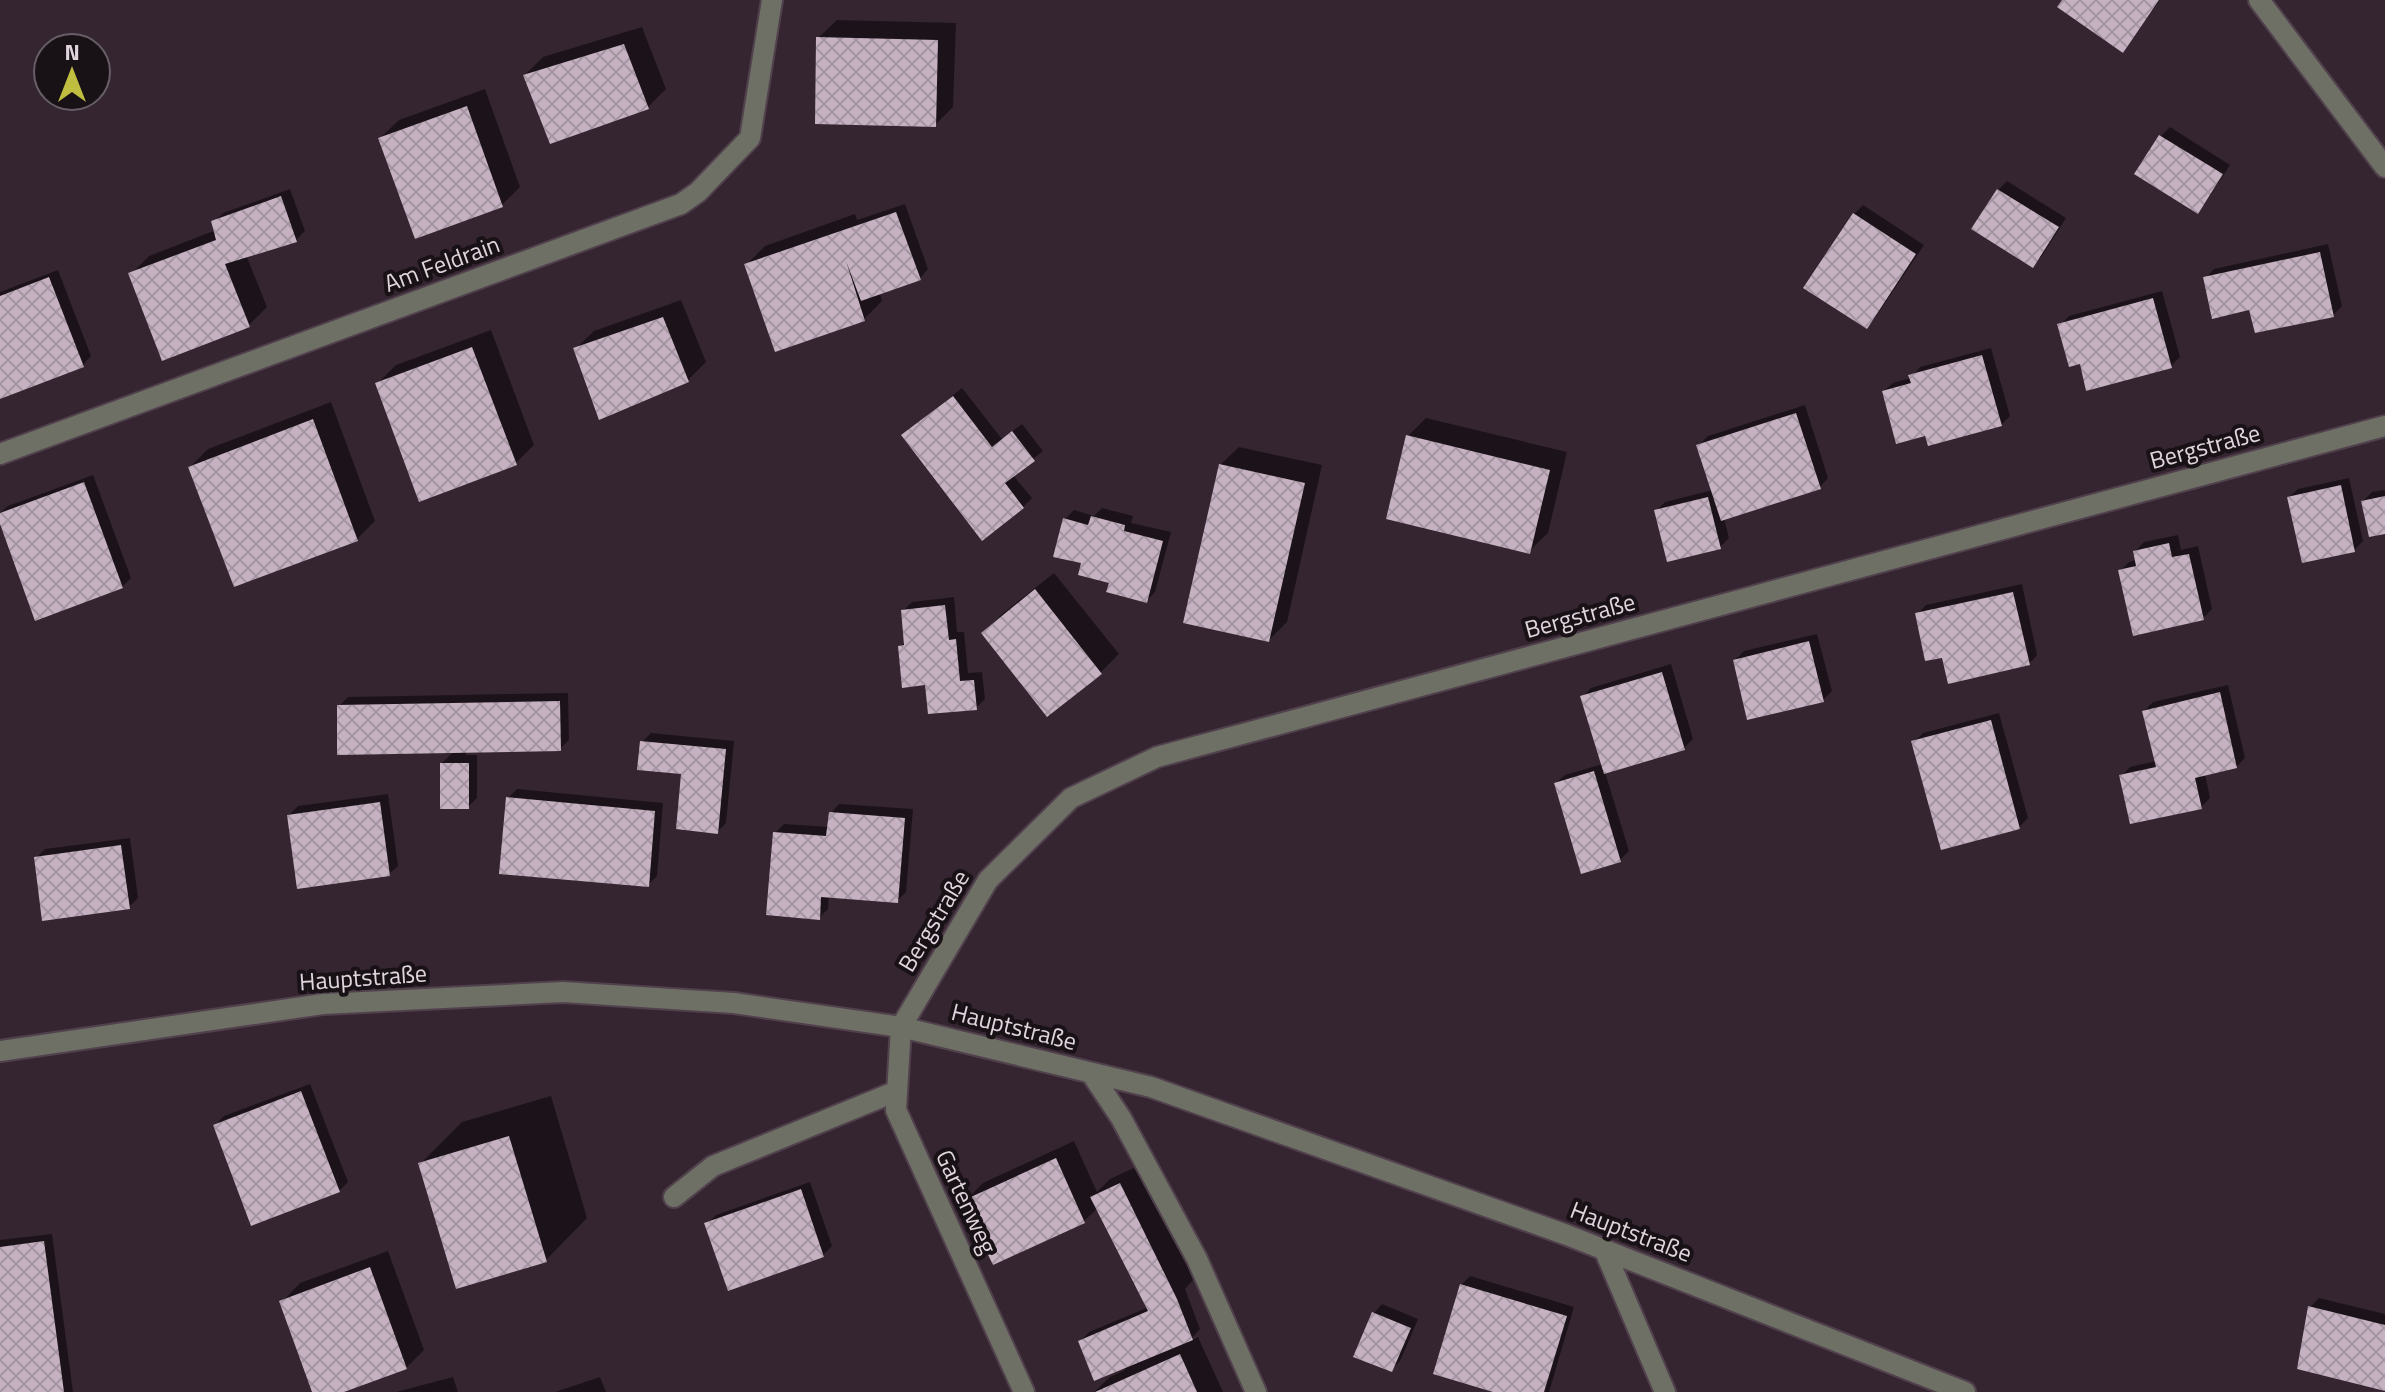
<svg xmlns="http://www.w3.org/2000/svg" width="2385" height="1392" viewBox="0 0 2385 1392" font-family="'Titillium Web',sans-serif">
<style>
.shadow{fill:#0007}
.building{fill:url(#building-cross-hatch)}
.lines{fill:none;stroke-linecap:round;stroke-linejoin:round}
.minor-casing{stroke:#50414d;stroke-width:24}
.minor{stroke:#6e6f65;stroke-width:20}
.labels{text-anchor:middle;stroke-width:8;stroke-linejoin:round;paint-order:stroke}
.street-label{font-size:24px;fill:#e0d5dd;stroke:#181116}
</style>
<defs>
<pattern id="building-cross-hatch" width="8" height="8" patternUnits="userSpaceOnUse" patternTransform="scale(2)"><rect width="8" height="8" fill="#c5b1c1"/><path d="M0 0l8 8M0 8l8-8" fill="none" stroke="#a495a1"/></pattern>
</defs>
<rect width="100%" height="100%" fill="#352531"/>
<!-- shadow -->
<path class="shadow" d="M 2064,0 L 2160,0 L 2123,50 Z
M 837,20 L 956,23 L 953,107 L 935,125 L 818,38 Z
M 642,27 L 666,89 L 648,107 L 525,75 L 543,57 Z
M 485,89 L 520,187 L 502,205 L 380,138 L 399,120 Z
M 2170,127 L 2230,165 L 2206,202 L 2198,211 L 2137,173 L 2161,136 Z
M 2007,181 L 2066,218 L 2042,256 L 2033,265 L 1974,228 L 1998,190 Z
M 290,189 L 305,231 L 296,240 L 246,255 L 267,307 L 248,326 L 131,274 L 149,256 L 216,230 L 214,222 L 223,213 Z
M 905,204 L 928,269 L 920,278 L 880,293 L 882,301 L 864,319 L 747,264 L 765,246 L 855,214 L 857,220 Z
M 1863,205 L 1924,245 L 1875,318 L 1866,327 L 1854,214 Z
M 2328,244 L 2342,306 L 2333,315 L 2251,308 L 2205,278 L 2214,269 Z
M 58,270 L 91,356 L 83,365 L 0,397 L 0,292 Z
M 2162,291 L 2180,357 L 2171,366 L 2081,361 L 2060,325 L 2069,316 Z
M 681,300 L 706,362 L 688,380 L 575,349 L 594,331 Z
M 491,330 L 534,445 L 516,463 L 377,384 L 396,365 Z
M 1991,348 L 2010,416 L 2001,425 L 1927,434 L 1884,391 L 1893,383 L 1911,378 L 1920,367 Z
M 962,388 L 1002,439 L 1022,424 L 1043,451 L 1013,475 L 1032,498 L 1023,507 L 903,435 Z
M 331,402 L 375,521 L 357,539 L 190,467 L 208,449 Z
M 1805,405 L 1828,478 L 1820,487 L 1724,518 L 1729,538 L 1720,547 L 1656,511 L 1665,502 L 1713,490 L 1699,445 L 1708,436 Z
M 1426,418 L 1567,452 L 1548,533 L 1529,551 L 1408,436 Z
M 1239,447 L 1322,465 L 1287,622 L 1269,640 L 1220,465 Z
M 93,475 L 131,578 L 122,587 L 0,518 L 0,513 L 8,506 Z
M 2349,478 L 2363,541 L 2354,550 L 2289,497 L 2298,489 Z
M 2385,490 L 2385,532 L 2363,501 L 2372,492 Z
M 1102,508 L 1133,516 L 1131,523 L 1171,532 L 1155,592 L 1147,601 L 1083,562 L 1065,519 L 1074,510 L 1094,516 Z
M 2178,535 L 2181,550 L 2198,546 L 2212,609 L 2203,618 L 2120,571 L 2129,562 L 2136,560 L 2135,551 L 2144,542 Z
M 1054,573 L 1119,654 L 1101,672 L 1048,715 L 983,633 L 1001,615 Z
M 2022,584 L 2037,655 L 2029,664 L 1944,655 L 1917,614 L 1926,605 Z
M 954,597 L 957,632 L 964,632 L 968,673 L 982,672 L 985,699 L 976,708 L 927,682 L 900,647 L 906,641 L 903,611 L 912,602 Z
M 1817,634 L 1832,691 L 1823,700 L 1735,660 L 1744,651 Z
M 1671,664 L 1693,739 L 1684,748 L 1605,772 L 1629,851 L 1620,860 L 1556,783 L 1565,775 L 1603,764 L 1582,697 L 1591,688 Z
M 2228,685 L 2245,758 L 2236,767 L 2205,774 L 2210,798 L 2201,807 L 2121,776 L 2130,767 L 2156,761 L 2144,711 L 2153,702 Z
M 568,693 L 569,740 L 560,749 L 466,751 L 466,755 L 477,755 L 477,798 L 468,807 L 442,763 L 454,751 L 339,706 L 348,697 Z
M 1999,713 L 2028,818 L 2019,827 L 1914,742 L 1923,733 Z
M 651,733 L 734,741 L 726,823 L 717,832 L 684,772 L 642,742 Z
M 517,789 L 663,803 L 657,876 L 648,885 L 508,798 Z
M 388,794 L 398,866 L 389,874 L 289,815 L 298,806 Z
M 839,804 L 913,809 L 906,892 L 897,901 L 829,895 L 828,909 L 819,918 L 775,833 L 784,824 L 829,827 L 831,813 Z
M 130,838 L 138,898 L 129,907 L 36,858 L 45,849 Z
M 310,1084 L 348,1182 L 339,1191 L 215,1125 L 224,1116 Z
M 551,1096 L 587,1218 L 546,1260 L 420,1164 L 462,1122 Z
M 1074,1141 L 1097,1192 L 1110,1179 L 1138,1166 L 1194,1279 L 1185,1289 L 1200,1329 L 1188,1342 L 1198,1337 L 1223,1392 L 1094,1392 L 1110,1377 L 1125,1370 L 1124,1366 L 1080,1341 L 1089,1332 L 1149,1307 L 1098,1208 L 1084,1221 L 965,1201 L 983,1183 Z
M 810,1182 L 832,1246 L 823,1255 L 707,1224 L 716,1215 Z
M 52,1234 L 73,1392 L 0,1392 L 0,1240 Z
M 388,1251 L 424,1350 L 406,1368 L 338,1392 L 314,1392 L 282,1302 L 300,1283 Z
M 1470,1276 L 1574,1307 L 1549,1392 L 1500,1392 L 1461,1285 Z
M 2319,1298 L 2385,1314 L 2385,1389 L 2310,1307 Z
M 1382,1304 L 1418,1319 L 1400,1361 L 1391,1370 L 1374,1313 Z
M 453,1377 L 458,1392 L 396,1392 Z
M 600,1377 L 606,1392 L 555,1392 Z"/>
<!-- building -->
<path class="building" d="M 2062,0 L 2159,0 L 2123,53 L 2057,7 Z
M 816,37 L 938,40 L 936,127 L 815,124 Z
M 624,44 L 649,109 L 550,144 L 523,75 Z
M 467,106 L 503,207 L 415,239 L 378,138 Z
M 2159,135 L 2223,174 L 2198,214 L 2134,174 Z
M 1997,189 L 2059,227 L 2033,268 L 1971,229 Z
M 281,196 L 297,242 L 225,264 L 250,327 L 162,361 L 128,273 L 216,240 L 211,221 Z
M 896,212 L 921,280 L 861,301 L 846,261 L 865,321 L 775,352 L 744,264 Z
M 1853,213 L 1916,254 L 1867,329 L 1803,288 Z
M 2320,252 L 2334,317 L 2255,333 L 2249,310 L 2212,319 L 2203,277 Z
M 49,277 L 84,367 L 0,399 L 0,296 Z
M 2153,298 L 2172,368 L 2086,391 L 2080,364 L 2069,367 L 2057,324 Z
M 663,317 L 689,382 L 599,420 L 573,348 Z
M 472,347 L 517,465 L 419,502 L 375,383 Z
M 1982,355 L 2002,426 L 1928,446 L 1925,436 L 1896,444 L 1882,391 L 1911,383 L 1908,375 Z
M 953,396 L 992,447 L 1012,431 L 1035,461 L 1005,483 L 1024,508 L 982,541 L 901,435 Z
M 1796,413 L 1821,489 L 1721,521 L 1696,445 Z
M 313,419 L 358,541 L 234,587 L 188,467 Z
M 1406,435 L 1550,470 L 1530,554 L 1386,519 Z
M 1219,464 L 1305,483 L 1269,642 L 1183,623 Z
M 84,482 L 123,588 L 35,621 L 0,524 L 0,513 Z
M 2341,485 L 2355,552 L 2302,563 L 2287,497 Z
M 2385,496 L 2385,534 L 2369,537 L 2361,501 Z
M 1708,497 L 1721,549 L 1667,562 L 1654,510 Z
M 1091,516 L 1125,525 L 1124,531 L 1163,541 L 1147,603 L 1106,592 L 1109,583 L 1078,575 L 1081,563 L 1053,557 L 1063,518 L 1088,525 Z
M 2169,543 L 2172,557 L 2189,554 L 2204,620 L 2133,636 L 2118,570 L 2136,566 L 2133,551 Z
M 1035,589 L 1102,674 L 1047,717 L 981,633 Z
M 2013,592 L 2030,665 L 1948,684 L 1942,658 L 1925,661 L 1915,613 Z
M 945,605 L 949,640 L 956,639 L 960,681 L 974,680 L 977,710 L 928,714 L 925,685 L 902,688 L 898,646 L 904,645 L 901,610 Z
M 1809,641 L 1824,702 L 1747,720 L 1733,660 Z
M 1662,672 L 1685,750 L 1604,774 L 1580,696 Z
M 2220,692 L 2237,768 L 2195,778 L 2202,809 L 2130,824 L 2119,775 L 2156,767 L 2142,711 Z
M 560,701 L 561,751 L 337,755 L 337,705 Z
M 1991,720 L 2020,829 L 1941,850 L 1911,741 Z
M 640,741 L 726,749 L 718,834 L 676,829 L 681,774 L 637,770 Z
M 440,763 L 469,763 L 469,809 L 440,809 Z
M 1594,771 L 1621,862 L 1581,874 L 1554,783 Z
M 506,797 L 655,811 L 649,887 L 499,874 Z
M 380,802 L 390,876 L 297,889 L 287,815 Z
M 829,812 L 905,818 L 898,903 L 821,897 L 820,920 L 766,915 L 773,832 L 826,836 Z
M 121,845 L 130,909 L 42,921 L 34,857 Z
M 301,1091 L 340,1192 L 251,1226 L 213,1125 Z
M 509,1136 L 547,1262 L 456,1289 L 418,1163 Z
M 1056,1158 L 1085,1223 L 993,1265 L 962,1201 Z
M 1120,1183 L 1177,1299 L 1193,1340 L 1094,1381 L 1078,1341 L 1148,1311 L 1090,1197 Z
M 801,1189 L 824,1257 L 728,1291 L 704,1223 Z
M 44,1241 L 64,1392 L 0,1392 L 0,1247 Z
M 370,1267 L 407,1369 L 344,1392 L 312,1392 L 279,1301 Z
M 1460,1284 L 1567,1316 L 1544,1392 L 1493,1392 L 1433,1374 Z
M 2308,1306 L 2385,1325 L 2385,1391 L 2297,1369 Z
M 1372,1312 L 1411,1328 L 1392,1372 L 1353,1357 Z
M 1180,1354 L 1197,1392 L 1095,1392 Z"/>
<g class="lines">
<defs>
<path id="minor" d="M 2259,0 L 2385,167
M 0,454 L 681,204 L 698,192 L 750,138 L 772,0
M 0,1051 L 323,1004 L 563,992 L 734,1003 L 901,1027 L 1151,1087 L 1567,1235 L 1965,1392
M 1091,1073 L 1121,1118 L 1197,1259 L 1256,1392
M 674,1197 L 713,1166 L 897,1091
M 1604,1249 L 1665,1392
M 1024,1392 L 896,1110 L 901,1027 L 988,880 L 1071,798 L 1157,757 L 2385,426"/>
</defs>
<!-- minor casing -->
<use href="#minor" class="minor-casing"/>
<!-- minor -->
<use href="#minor" class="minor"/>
</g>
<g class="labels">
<!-- street labels -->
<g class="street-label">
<text transform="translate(442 264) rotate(-20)" y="8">Am Feldrain</text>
<text transform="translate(2205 447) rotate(-15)" y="8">Bergstraße</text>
<text transform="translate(1580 616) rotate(-15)" y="8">Bergstraße</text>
<text transform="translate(934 921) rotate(-59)" y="8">Bergstraße</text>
<text transform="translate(363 978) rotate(-4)" y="8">Hauptstraße</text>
<text transform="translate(1014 1027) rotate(14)" y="8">Hauptstraße</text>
<text transform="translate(966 1202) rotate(65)" y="8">Gartenweg</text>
<text transform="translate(1631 1232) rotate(21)" y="8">Hauptstraße</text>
</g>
</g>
<!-- north arrow -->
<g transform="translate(72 72)"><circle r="38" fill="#181116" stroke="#685f66" stroke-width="2"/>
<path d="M0-6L14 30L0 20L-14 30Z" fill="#c0be40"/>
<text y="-12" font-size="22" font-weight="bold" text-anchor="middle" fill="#e0d5dd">N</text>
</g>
</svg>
